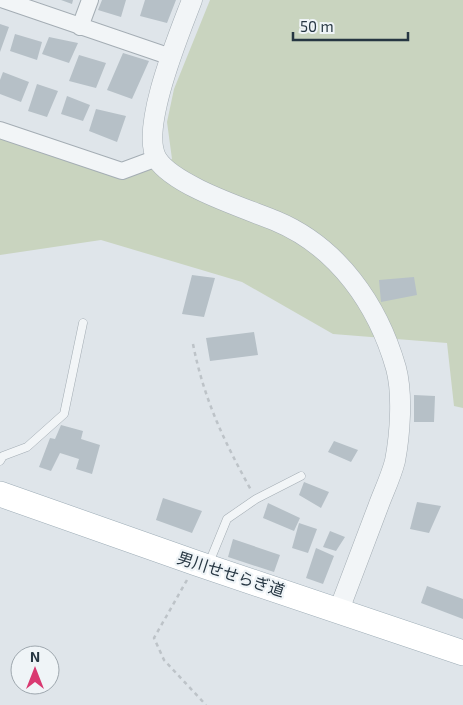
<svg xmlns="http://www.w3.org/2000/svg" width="463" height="705" viewBox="0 0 463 705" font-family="'Exo 2','Noto Sans JP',sans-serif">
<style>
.green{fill:#c9d4bf}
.building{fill:#b6c0c7}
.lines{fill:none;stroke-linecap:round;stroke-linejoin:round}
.service-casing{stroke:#a4adb4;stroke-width:9}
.minor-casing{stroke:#a4adb4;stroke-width:18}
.tertiary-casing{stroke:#a4adb4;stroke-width:21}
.primary-casing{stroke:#9dacb6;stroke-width:26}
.path{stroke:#bdc3c8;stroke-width:2.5;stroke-dasharray:4 4;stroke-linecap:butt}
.service{stroke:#f2f5f7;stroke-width:8}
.minor{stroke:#f2f5f7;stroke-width:16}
.tertiary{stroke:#f2f5f7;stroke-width:20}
.primary{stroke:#fff;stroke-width:25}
.labels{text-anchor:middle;stroke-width:4.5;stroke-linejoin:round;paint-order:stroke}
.street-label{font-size:16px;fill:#263642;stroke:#eff4f7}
</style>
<rect width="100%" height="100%" fill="#dfe5ea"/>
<!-- green -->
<path class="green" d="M 210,0 L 463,0 L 463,408 L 454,406 L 447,343 L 333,334 L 242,282 L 101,240 L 0,255 L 0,136 L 125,177 L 172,159 L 167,122 L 174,89 Z"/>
<!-- building -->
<path class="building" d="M 61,0 L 73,0 L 72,4 Z
M 102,0 L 126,0 L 121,17 L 98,10 Z
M 145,0 L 176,0 L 167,23 L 140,16 Z
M 0,24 L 9,27 L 0,52 Z
M 15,34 L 42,42 L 37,60 L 10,51 Z
M 49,37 L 78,43 L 69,63 L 42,54 Z
M 123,53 L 149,61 L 132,99 L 107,90 Z
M 79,55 L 106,63 L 96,88 L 69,81 Z
M 3,72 L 29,82 L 21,102 L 0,94 L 0,80 Z
M 37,84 L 58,91 L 47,117 L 28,111 Z
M 67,96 L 90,105 L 83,121 L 61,114 Z
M 96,109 L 126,116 L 117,142 L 89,131 Z
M 192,275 L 215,278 L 204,317 L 182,314 Z
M 414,277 L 417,295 L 381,302 L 379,280 Z
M 254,332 L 258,355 L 210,361 L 206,338 Z
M 414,395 L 435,396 L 434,422 L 414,422 Z
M 61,425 L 83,431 L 81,439 L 100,445 L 92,474 L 76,469 L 79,459 L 60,453 L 51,471 L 39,467 L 50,438 L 55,439 Z
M 334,441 L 358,450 L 351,462 L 328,452 Z
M 304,482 L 329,492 L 321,508 L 299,495 Z
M 163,498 L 202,511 L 192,533 L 156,520 Z
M 417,502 L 441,506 L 429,533 L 410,529 Z
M 268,503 L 300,518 L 294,531 L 263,518 Z
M 299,523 L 317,529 L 308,553 L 292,548 Z
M 330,531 L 345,537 L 336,551 L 323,547 Z
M 233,539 L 280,555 L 274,572 L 228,557 Z
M 316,548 L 334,556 L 323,584 L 306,578 Z
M 427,586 L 463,599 L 463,619 L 421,603 Z"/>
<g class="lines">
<defs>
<path id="service" d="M 0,461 L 3,456 L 27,447 L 64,414 L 83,323
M 209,563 L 227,519 L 256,499 L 301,476"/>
<path id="minor" d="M 4,0 L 171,57
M 80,27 L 90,0
M 0,130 L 122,171 L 157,158"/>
<path id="tertiary" d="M 192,0 C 180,32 139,129 157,159 C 174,186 247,209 276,221 C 338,247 378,305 396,368 C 403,394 400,435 395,461 C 391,477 383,493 378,507 C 365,542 352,576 339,610"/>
<path id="primary" d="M 0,494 L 196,563 L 463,653"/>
</defs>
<!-- service casing -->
<use href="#service" class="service-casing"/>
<!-- minor casing -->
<use href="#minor" class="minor-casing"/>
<!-- tertiary casing -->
<use href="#tertiary" class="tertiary-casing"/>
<!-- primary casing -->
<use href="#primary" class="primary-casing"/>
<!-- path -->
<path class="path" d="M 193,344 C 204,400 224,441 251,490
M 187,580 L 154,638 L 164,660 L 206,705"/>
<!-- service -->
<use href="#service" class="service"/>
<!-- minor -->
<use href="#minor" class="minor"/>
<!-- tertiary -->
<use href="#tertiary" class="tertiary"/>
<!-- primary -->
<use href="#primary" class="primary"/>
</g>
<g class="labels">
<!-- street labels -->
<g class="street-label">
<text transform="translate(231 574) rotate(18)" y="6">男川せせらぎ道</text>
</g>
</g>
<!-- north arrow -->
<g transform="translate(35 670)"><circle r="24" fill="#eff4f7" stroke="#9fa8af"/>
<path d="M0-4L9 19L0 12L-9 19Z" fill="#d93971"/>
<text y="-8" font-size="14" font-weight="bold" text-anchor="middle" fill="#263642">N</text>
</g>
<!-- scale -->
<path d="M293 32v8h115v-8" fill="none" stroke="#263642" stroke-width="2.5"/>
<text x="300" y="32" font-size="15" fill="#263642" stroke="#eff4f7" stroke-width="4" paint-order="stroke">50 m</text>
</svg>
